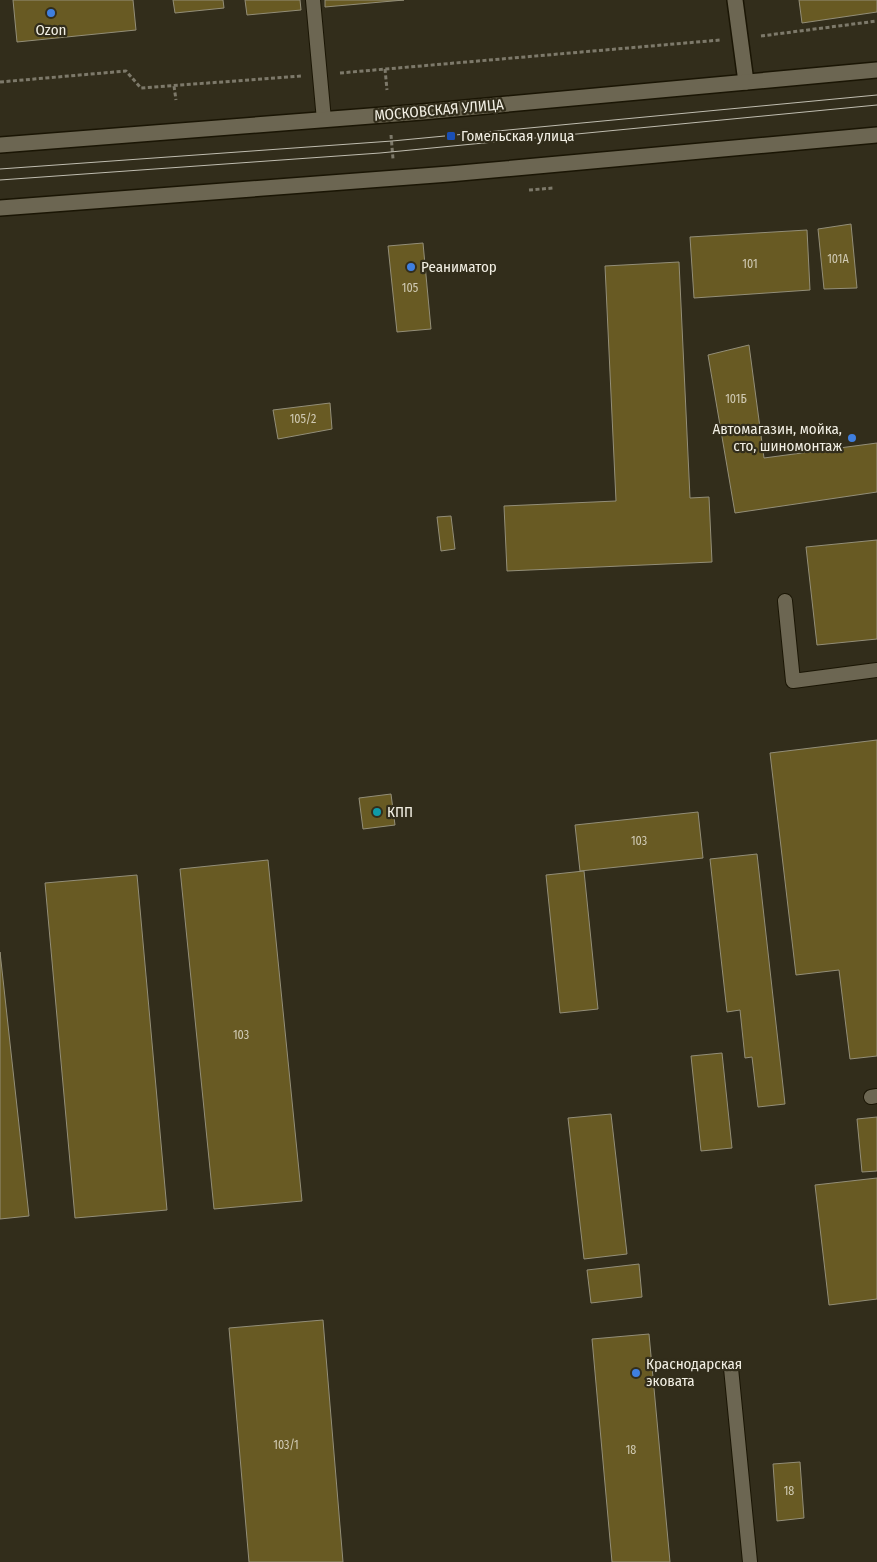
<svg xmlns="http://www.w3.org/2000/svg" width="877" height="1562" viewBox="0 0 877 1562" font-family="'Fira Sans Condensed',sans-serif">
<style>
.building{fill:#685a23;stroke:#938e78}
.lines{fill:none;stroke-linecap:round;stroke-linejoin:round}
.service-casing{stroke:#1a1504;stroke-width:16}
.minor-casing{stroke:#1a1504;stroke-width:18}
.tertiary-casing{stroke:#1a1504;stroke-width:18}
.path{stroke:#7d796a;stroke-width:3;stroke-dasharray:4 2.5;stroke-linecap:butt}
.service{stroke:#6c6652;stroke-width:14}
.minor{stroke:#6c6652;stroke-width:15}
.tertiary{stroke:#6c6652;stroke-width:15}
.tram{stroke:#c0bdb0;stroke-width:1}
.shop-dot{fill:#3f7fe0;stroke:#322d1b;stroke-width:2}
.transit-dot{fill:#1a4fb4;stroke:#322d1b;stroke-width:2}
.culture-dot{fill:#0f9aa8;stroke:#322d1b;stroke-width:2}
.labels{text-anchor:middle;stroke-width:4.5;stroke-linejoin:round;paint-order:stroke}
.number-label{font-size:12px;fill:#d0cab4}
.poi-label{font-size:15px;fill:#f2efe4;stroke:#322d1b;text-anchor:start}
.street-label{font-size:15px;fill:#f2efe4;stroke:#322d1b}
</style>
<rect width="100%" height="100%" fill="#322d1b"/>
<!-- building -->
<path class="building" d="M 13,0 L 133,0 L 136,30 L 17,42 Z
M 173,0 L 223,0 L 224,8 L 175,13 Z
M 245,0 L 300,0 L 301,10 L 247,15 Z
M 325,0 L 404,0 L 325,7 Z
M 799,0 L 877,0 L 877,12 L 802,23 Z
M 851,224 L 857,288 L 824,289 L 818,229 Z
M 807,230 L 810,290 L 694,298 L 690,237 Z
M 423,243 L 431,329 L 397,332 L 388,246 Z
M 679,262 L 690,498 L 709,497 L 712,562 L 507,571 L 504,506 L 616,501 L 605,266 Z
M 749,345 L 764,458 L 877,443 L 877,492 L 735,513 L 708,355 Z
M 330,403 L 332,429 L 278,439 L 273,410 Z
M 451,516 L 455,549 L 441,551 L 437,517 Z
M 877,540 L 877,639 L 817,645 L 806,547 Z
M 877,740 L 877,1056 L 850,1059 L 839,970 L 796,975 L 770,753 Z
M 391,794 L 395,825 L 363,829 L 359,798 Z
M 698,812 L 703,858 L 580,871 L 575,825 Z
M 757,854 L 785,1104 L 758,1107 L 752,1057 L 745,1058 L 740,1010 L 727,1012 L 710,859 Z
M 268,860 L 302,1201 L 214,1209 L 180,869 Z
M 584,871 L 598,1009 L 560,1013 L 546,875 Z
M 137,875 L 167,1210 L 75,1218 L 45,883 Z
M 0,952 L 29,1216 L 0,1219 Z
M 722,1053 L 732,1148 L 701,1151 L 691,1056 Z
M 611,1114 L 627,1254 L 584,1259 L 568,1118 Z
M 877,1117 L 877,1171 L 862,1172 L 857,1119 Z
M 877,1178 L 877,1299 L 829,1305 L 815,1185 Z
M 639,1264 L 642,1297 L 591,1303 L 587,1270 Z
M 323,1320 L 343,1562 L 249,1562 L 229,1328 Z
M 649,1334 L 670,1562 L 612,1562 L 592,1339 Z
M 800,1462 L 804,1518 L 777,1521 L 773,1464 Z"/>
<g class="lines">
<defs>
<path id="service" d="M 313,0 L 324,120
M 785,601 L 793,681 L 877,670
M 871,1097 L 877,1096
M 731,1368 L 750,1562"/>
<path id="minor" d="M 735,0 L 746,82"/>
<path id="tertiary" d="M 0,145 L 422,112 L 877,70
M 0,208 L 449,174 L 877,135"/>
</defs>
<!-- service casing -->
<use href="#service" class="service-casing"/>
<!-- minor casing -->
<use href="#minor" class="minor-casing"/>
<!-- tertiary casing -->
<use href="#tertiary" class="tertiary-casing"/>
<!-- path -->
<path class="path" d="M 761,36 L 877,21
M 385,69 L 387,90
M 340,73 L 720,40
M 0,82 L 126,71 L 141,88 L 302,76
M 174,86 L 176,100
M 391,135 L 393,159
M 529,190 L 553,188"/>
<!-- service -->
<use href="#service" class="service"/>
<!-- minor -->
<use href="#minor" class="minor"/>
<!-- tertiary -->
<use href="#tertiary" class="tertiary"/>
<!-- tram -->
<path class="tram" d="M 0,169 L 392,141 L 877,95
M 0,180 L 380,153 L 877,105"/>
</g>
<!-- markers -->
<g class="shop-dot">
<circle cx="51" cy="13" r="5"/>
<circle cx="411" cy="267" r="5"/>
<circle cx="852" cy="438" r="5"/>
<circle cx="636" cy="1373" r="5"/>
</g>
<rect class="transit-dot" x="446" y="131" width="10" height="10" rx="2.5"/>
<circle class="culture-dot" cx="377" cy="812" r="5"/>
<g class="labels">
<!-- number labels -->
<g class="number-label">
<text x="838" y="263">101А</text>
<text x="750" y="268">101</text>
<text x="410" y="292">105</text>
<text x="736" y="403">101Б</text>
<text x="303" y="423">105/2</text>
<text x="639" y="845">103</text>
<text x="241" y="1039">103</text>
<text x="286" y="1449">103/1</text>
<text x="631" y="1454">18</text>
<text x="789" y="1495">18</text>
</g>
<!-- poi labels -->
<g class="poi-label">
<text x="51" y="35" text-anchor="middle">Ozon</text>
<text x="461" y="141">Гомельская улица</text>
<text x="421" y="272">Реаниматор</text>
<text x="842" y="434" text-anchor="end">Автомагазин, мойка,<tspan x="842" dy="17">сто, шиномонтаж</tspan></text>
<text x="387" y="817">КПП</text>
<text x="646" y="1369">Краснодарская<tspan x="646" dy="17">эковата</tspan></text>
</g>
<!-- street labels -->
<g class="street-label">
<text transform="translate(439 110) rotate(-5)" y="5">МОСКОВСКАЯ УЛИЦА</text>
</g>
</g>
</svg>
